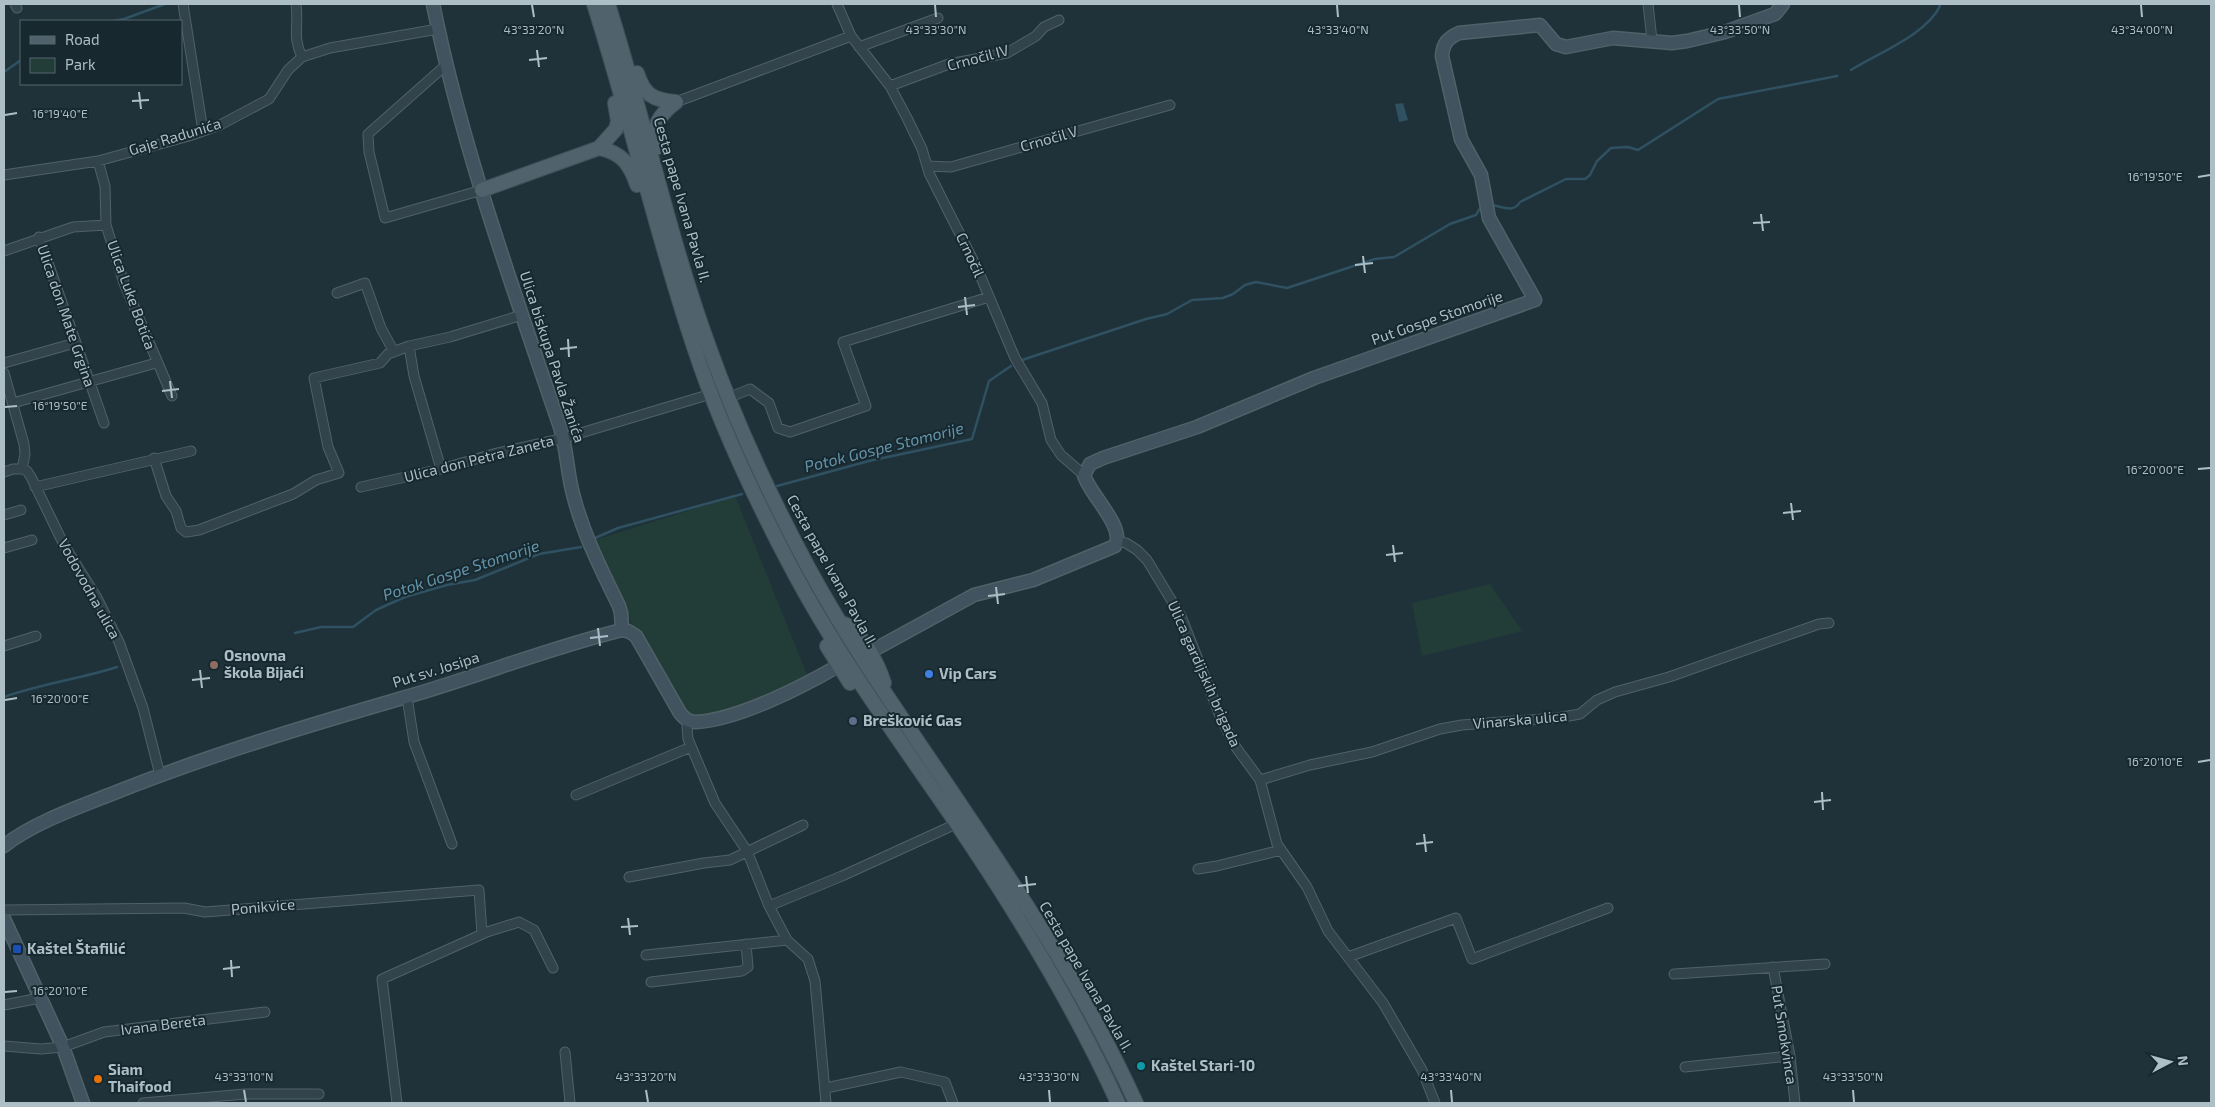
<svg xmlns="http://www.w3.org/2000/svg" width="2215" height="1107" viewBox="0 0 2215 1107" font-family="'Exo 2',sans-serif">
<style>
.green{fill:#223d38}
.water{fill:#2f5161}
.lines{fill:none;stroke-linecap:round;stroke-linejoin:round}
.stream{stroke:#2f5161;stroke-width:2.5}
.street-casing{stroke:#506168;stroke-width:11}
.secondary-casing{stroke:#506168;stroke-width:15}
.primary-casing{stroke:#3f4f57;stroke-width:16}
.street{stroke:#33434b;stroke-width:9}
.secondary{stroke:#40535e;stroke-width:12}
.primary{stroke:#50626b;stroke-width:14}
.ticks{fill:none;stroke:#adbec7;stroke-width:2}
.education-dot{fill:#8d6e63;stroke:#18282f;stroke-width:2}
.shop-dot{fill:#3f7fe0;stroke:#18282f;stroke-width:2}
.service-dot{fill:#5c6f8a;stroke:#18282f;stroke-width:2}
.transit-dot{fill:#1a4fb4;stroke:#18282f;stroke-width:2}
.culture-dot{fill:#0f9aa8;stroke:#18282f;stroke-width:2}
.food-dot{fill:#e8710a;stroke:#18282f;stroke-width:2}
.labels{text-anchor:middle;stroke-width:4;stroke-linejoin:round;paint-order:stroke}
.street-label{font-size:15px;fill:#adbec7;stroke:#18282f}
.poi-label{font-size:15px;font-weight:bold;fill:#adbec7;stroke:#18282f;text-anchor:start}
.water-label{font-size:16px;font-style:italic;fill:#6394aa;stroke:#18282f}
.ticks-label{font-size:12px;text-anchor:middle;fill:#adbec7;stroke:#18282f;stroke-width:4;stroke-linejoin:round;paint-order:stroke}
</style>
<rect width="100%" height="100%" fill="#1f323a"/>
<!-- green -->
<path class="green" d="M 735,496 L 808,677 C 770,694 733,713 692,718 L 679,707 L 629,619 L 592,541 Z
M 1490,584 L 1522,631 L 1422,656 L 1412,603 Z"/>
<!-- water -->
<path class="water" d="M 1403,103 L 1408,120 L 1399,122 L 1395,104 Z"/>
<g class="lines">
<!-- stream -->
<path class="stream" d="M 113,21 L 124,19 L 165,4
M 1851,70 C 1878,53 1926,35 1940,6 L 1939,4
M 4,72 L 21,60
M 1492,205 C 1503,207 1514,213 1520,202 L 1566,179 L 1585,179 L 1590,175 L 1597,161 L 1611,148 L 1628,147 L 1638,150 L 1718,99 L 1837,76
M 1022,360 L 1146,319 L 1167,314 L 1192,300 L 1223,298 L 1233,294 L 1245,285 L 1256,282 L 1287,288 L 1375,259 L 1394,257 L 1450,224 L 1476,215 L 1480,208
M 777,486 L 869,461 L 972,439 L 989,381 L 1011,366
M 595,538 L 618,528 L 742,494
M 295,633 L 321,627 L 353,627 L 376,610 L 405,597 L 447,585 L 475,580 L 539,554 L 581,547
M 4,697 C 41,684 79,679 117,667"/>
<defs>
<path id="street" d="M 15,4 L 17,8
M 183,4 L 203,131
M 296,4 C 299,24 292,37 302,57
M 837,4 L 851,36 L 890,86 L 907,118 L 922,149 L 929,173 L 977,268 L 1015,358 L 1042,403 L 1051,440 L 1061,455 L 1084,475
M 1648,4 L 1652,40
M 859,47 L 938,18
M 446,65 L 368,134 L 369,152 L 385,218 L 482,190
M 890,86 L 949,64 L 1007,53 L 1036,36 L 1044,27 L 1059,20
M 676,102 L 851,36
M 98,161 L 105,186 L 106,225 L 124,283 L 172,396
M 927,166 L 951,167 L 1170,105
M 4,175 L 98,161 L 189,136 L 220,125 L 269,99 L 288,70 L 302,57 L 330,48 L 438,29
M 39,237 L 104,423
M 4,251 L 73,227 L 106,225
M 337,293 L 365,283 L 381,328 L 394,352
M 409,346 L 414,376 L 441,469
M 4,363 L 75,343
M 4,373 L 24,444 L 25,454 L 22,469
M 728,398 L 750,389 L 769,403 L 778,428 L 790,432 L 866,406 L 843,342 L 989,297
M 13,403 L 156,363
M 154,458 L 166,496 L 176,511 L 181,528 L 186,532 L 199,530 L 264,505 L 293,494 L 316,480 L 339,473 L 328,447 L 314,378 L 380,363 L 388,354 L 409,346 L 450,337 L 522,315
M 22,469 L 27,471 L 31,477 L 64,545 L 97,598 L 119,642 L 143,708 L 160,775
M 4,472 L 13,469 L 22,469
M 35,487 L 191,451
M 361,487 L 441,469 L 497,453 L 564,438 L 711,394
M 4,515 L 21,510
M 1118,541 L 1126,543 L 1137,550 L 1147,560 L 1181,616 L 1220,716 L 1235,746 L 1260,780 L 1277,844 L 1307,887 L 1328,931 L 1383,1003 L 1422,1070 L 1435,1103
M 4,548 L 32,540
M 4,646 L 36,636
M 407,697 L 414,742 L 452,844
M 689,721 L 687,727 L 688,739 L 715,803 L 747,851 L 769,906 L 787,940 L 808,959 L 815,981 L 826,1103
M 1260,780 L 1310,765 L 1372,752 L 1440,729 L 1462,725 L 1557,718 L 1580,714 L 1597,700 L 1615,692 L 1669,677 L 1819,624 L 1829,623
M 576,795 L 691,747
M 1198,869 L 1217,866 L 1281,850
M 629,877 L 704,863 L 730,860 L 803,825
M 769,906 L 842,876 L 956,824
M 4,910 L 184,908 L 205,912 L 479,890 L 482,934
M 646,955 L 787,940
M 1348,957 L 1456,918 L 1472,959 L 1608,908
M 1773,967 L 1790,1056 L 1795,1103
M 1674,974 L 1825,964
M 651,982 L 742,971 L 748,967 L 746,944
M 4,1005 L 40,998
M 4,1046 L 41,1049 L 63,1047 L 104,1032 L 265,1012
M 565,1052 L 570,1103
M 1685,1067 L 1790,1056
M 826,1088 L 901,1072 L 945,1082 L 953,1103
M 143,1103 L 245,1094 L 319,1094
M 397,1103 L 382,979 L 487,932 L 519,922 L 534,930 L 553,968"/>
<path id="secondary" d="M 433,4 C 462,148 513,288 560,427 C 567,449 567,472 573,494 C 583,534 601,569 619,606 L 621,613 L 622,630
M 870,652 L 974,595 L 1033,580 L 1115,546 C 1126,527 1089,494 1084,475 L 1090,464 L 1103,458 L 1197,427 L 1314,378 L 1535,300 L 1489,218 L 1481,175 L 1461,139 L 1442,56 C 1443,43 1448,38 1459,33 L 1540,25 L 1556,44 L 1566,47 L 1613,38 L 1672,43 L 1687,41 L 1725,32 L 1775,14 L 1783,4
M 4,846 C 31,824 76,808 109,795 C 206,756 306,726 406,697 C 479,676 549,648 622,630 L 628,631 L 636,636 L 680,713 C 684,718 688,722 696,722 C 737,720 802,687 838,666
M 4,919 L 63,1047 L 83,1103"/>
<path id="primary" d="M 594,4 C 630,117 656,234 694,347 C 719,423 754,497 791,567 C 838,656 898,738 955,821 C 1016,911 1073,1004 1118,1103
M 608,4 C 644,117 668,235 709,347 C 736,423 770,496 808,567 C 855,654 913,733 968,816 C 1030,908 1090,1002 1136,1103
M 637,73 C 644,95 653,100 676,102
M 658,147 C 652,125 658,116 676,102
M 599,148 C 622,153 630,164 637,185
M 482,190 L 599,148 L 616,129 L 618,121 L 615,103
M 844,624 C 861,629 879,667 884,683
M 827,646 L 850,683"/>
</defs>
<!-- street casing -->
<use href="#street" class="street-casing"/>
<!-- secondary casing -->
<use href="#secondary" class="secondary-casing"/>
<!-- primary casing -->
<use href="#primary" class="primary-casing"/>
<!-- street -->
<use href="#street" class="street"/>
<!-- secondary -->
<use href="#secondary" class="secondary"/>
<!-- primary -->
<use href="#primary" class="primary"/>
</g>
<!-- ticks -->
<path class="ticks" d="M 532,5 L 534,17M 935,5 L 936,17M 1337,5 L 1338,17M 1739,5 L 1740,17M 2141,5 L 2142,17M 537,50 L 539,67M 529,60 L 547,58M 139,92 L 141,109M 132,101 L 149,100M 5,115 L 17,113M 2198,177 L 2210,175M 1761,214 L 1763,231M 1753,223 L 1770,222M 1363,256 L 1365,273M 1355,265 L 1373,263M 965,297 L 967,315M 958,307 L 975,305M 568,339 L 569,357M 560,349 L 577,347M 170,381 L 172,398M 162,391 L 179,389M 5,407 L 17,406M 2198,469 L 2210,468M 1791,503 L 1793,520M 1783,513 L 1801,511M 1393,545 L 1395,562M 1386,555 L 1403,553M 996,587 L 998,604M 988,596 L 1005,594M 598,628 L 600,646M 590,638 L 608,636M 200,670 L 202,688M 192,680 L 210,678M 5,700 L 17,698M 2198,762 L 2210,760M 1822,792 L 1823,810M 1814,802 L 1831,800M 1424,834 L 1426,852M 1416,844 L 1433,842M 1026,876 L 1028,893M 1018,886 L 1036,884M 628,918 L 630,935M 621,927 L 638,926M 231,960 L 232,977M 223,969 L 240,967M 5,992 L 17,991M 244,1090 L 246,1102M 646,1090 L 648,1102M 1049,1090 L 1050,1102M 1451,1090 L 1452,1102M 1853,1090 L 1854,1102"/>
<!-- markers -->
<circle class="education-dot" cx="214" cy="665" r="5"/>
<circle class="shop-dot" cx="929" cy="674" r="5"/>
<circle class="service-dot" cx="853" cy="721" r="5"/>
<rect class="transit-dot" x="12" y="944" width="10" height="10" rx="2.5"/>
<circle class="culture-dot" cx="1141" cy="1066" r="5"/>
<circle class="food-dot" cx="98" cy="1079" r="5"/>
<g class="labels">
<!-- street labels -->
<g class="street-label">
<text transform="translate(978 58) rotate(-15)" y="5">Crnočil IV</text>
<text transform="translate(175 137) rotate(-17)" y="5">Gaje Radunića</text>
<text transform="translate(1049 139) rotate(-16)" y="5">Crnočil V</text>
<text transform="translate(682 200) rotate(74)" y="5">Cesta pape Ivana Pavla II.</text>
<text transform="translate(970 255) rotate(65)" y="5">Crnočil</text>
<text transform="translate(131 295) rotate(70)" y="5">Ulica Luke Botića</text>
<text transform="translate(66 316) rotate(71)" y="5">Ulica don Mate Grgina</text>
<text transform="translate(1437 318) rotate(-19)" y="5">Put Gospe Stomorije</text>
<text transform="translate(552 357) rotate(72)" y="5">Ulica biskupa Pavla Žanića</text>
<text transform="translate(479 459) rotate(-14)" y="5">Ulica don Petra Zaneta</text>
<text transform="translate(832 571) rotate(61)" y="5">Cesta pape Ivana Pavla II.</text>
<text transform="translate(89 589) rotate(61)" y="5">Vodovodna ulica</text>
<text transform="translate(436 670) rotate(-17)" y="5">Put sv. Josipa</text>
<text transform="translate(1204 674) rotate(66)" y="5">Ulica gardijskih brigada</text>
<text transform="translate(1520 720) rotate(-5)" y="5">Vinarska ulica</text>
<text transform="translate(263 907) rotate(-5)" y="5">Ponikvice</text>
<text transform="translate(1086 977) rotate(60)" y="5">Cesta pape Ivana Pavla II.</text>
<text transform="translate(163 1025) rotate(-7)" y="5">Ivana Bereta</text>
<text transform="translate(1784 1035) rotate(81)" y="5">Put Smokvinca</text>
</g>
<!-- poi labels -->
<g class="poi-label">
<text x="224" y="661">Osnovna<tspan x="224" dy="17">škola Bijaći</tspan></text>
<text x="939" y="679">Vip Cars</text>
<text x="863" y="726">Brešković Gas</text>
<text x="27" y="954">Kaštel Štafilić</text>
<text x="1151" y="1071">Kaštel Stari-10</text>
<text x="108" y="1075">Siam<tspan x="108" dy="17">Thaifood</tspan></text>
</g>
<!-- water labels -->
<g class="water-label">
<text transform="translate(884 447) rotate(-14)" y="6">Potok Gospe Stomorije</text>
<text transform="translate(461 570) rotate(-18)" y="6">Potok Gospe Stomorije</text>
</g>
</g>
<g class="ticks-label">
<text x="534" y="34">43°33'20"N</text>
<text x="936" y="34">43°33'30"N</text>
<text x="1338" y="34">43°33'40"N</text>
<text x="1740" y="34">43°33'50"N</text>
<text x="2142" y="34">43°34'00"N</text>
<text x="60" y="118">16°19'40"E</text>
<text x="2155" y="181">16°19'50"E</text>
<text x="60" y="410">16°19'50"E</text>
<text x="2155" y="474">16°20'00"E</text>
<text x="60" y="703">16°20'00"E</text>
<text x="2155" y="766">16°20'10"E</text>
<text x="60" y="995">16°20'10"E</text>
<text x="244" y="1081">43°33'10"N</text>
<text x="646" y="1081">43°33'20"N</text>
<text x="1049" y="1081">43°33'30"N</text>
<text x="1451" y="1081">43°33'40"N</text>
<text x="1853" y="1081">43°33'50"N</text>
</g>
<!-- border -->
<rect width="2215" height="1107" fill="none" stroke="#adbec7" stroke-width="10"/>
<!-- legend -->
<rect x="20" y="20" width="162" height="65" fill="#18282f" stroke="#54646c"/>
<rect x="30" y="36" width="25" height="8" fill="#50626b" stroke="#54646c"/>
<text x="65" y="45" font-size="15" fill="#adbec7">Road</text>
<rect x="30" y="58" width="25" height="15" fill="#223d38" stroke="#54646c"/>
<text x="65" y="70" font-size="15" fill="#adbec7">Park</text>
<!-- north arrow -->
<g transform="translate(2170 1062) rotate(84)" stroke="#18282f" stroke-width="4" paint-order="stroke">
<path d="M0-4L9 19L0 12L-9 19Z" fill="#adbec7"/>
<text y="-8" font-size="14" font-weight="bold" text-anchor="middle" fill="#adbec7">N</text>
</g>
</svg>
